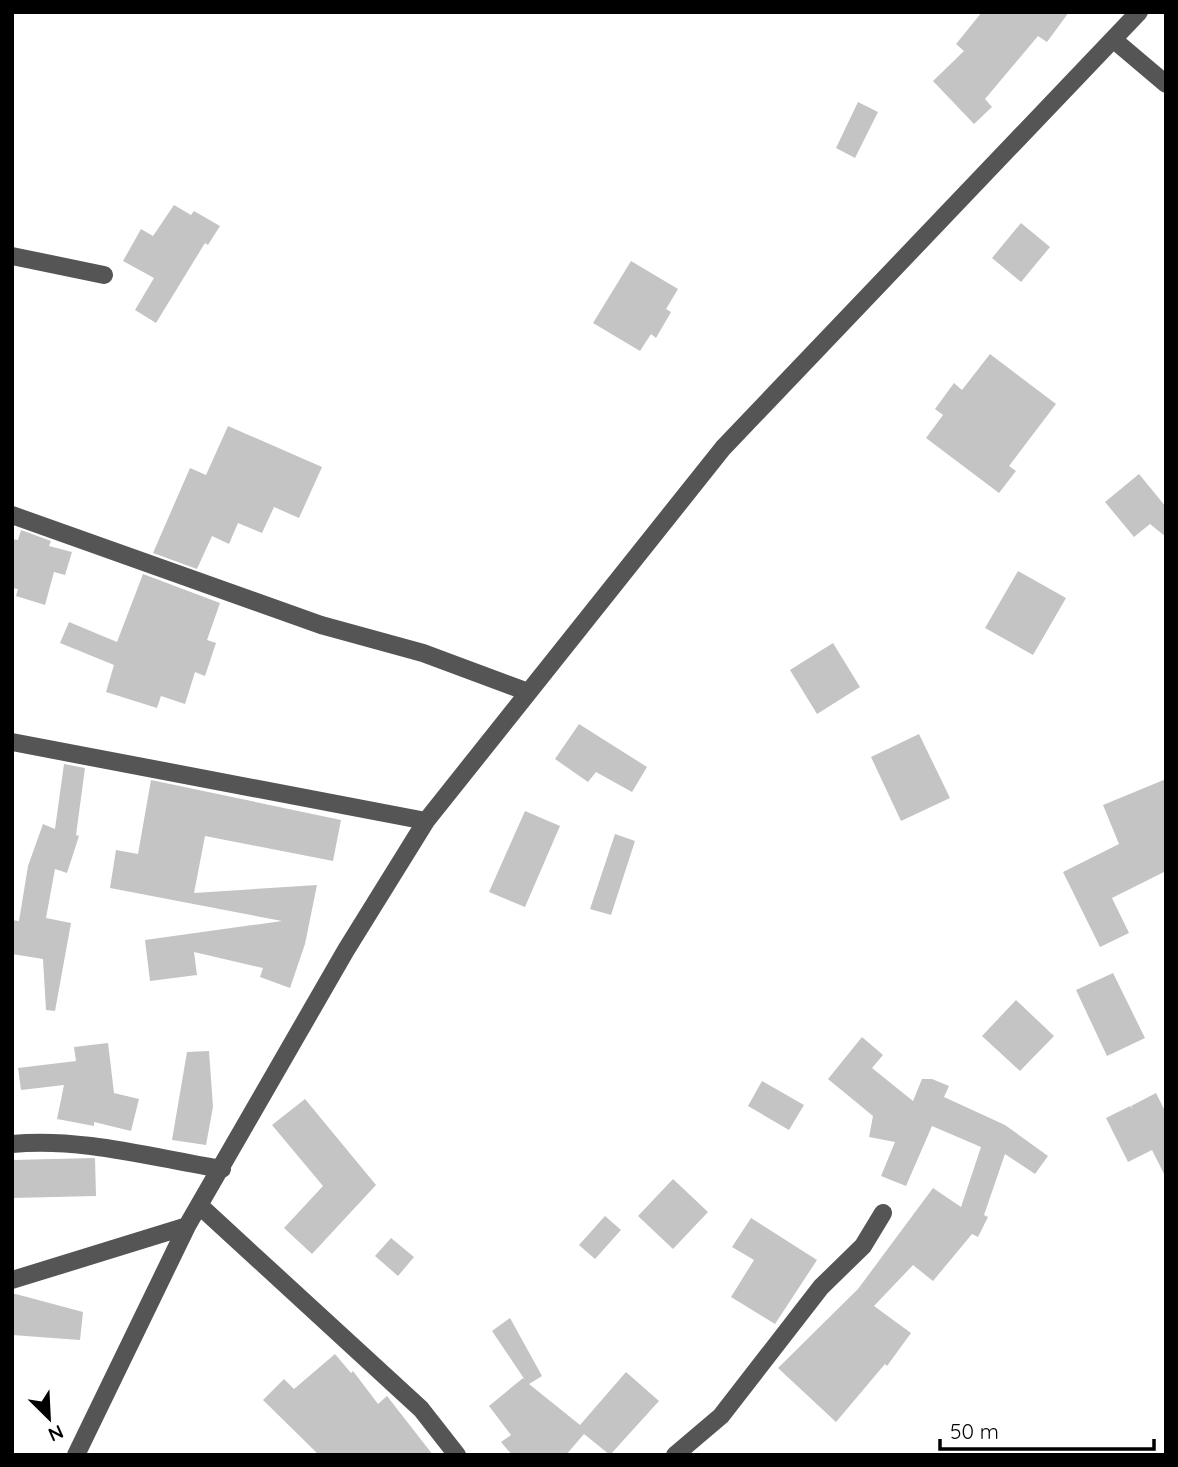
<svg xmlns="http://www.w3.org/2000/svg" width="1178" height="1467" viewBox="0 0 1178 1467" font-family="Quicksand,sans-serif">
<style>
.building{fill:#c4c4c4}
.lines{fill:none;stroke-linecap:round;stroke-linejoin:round}
.minor{stroke:#555;stroke-width:18}
</style>
<rect width="100%" height="100%" fill="#fff"/>
<!-- building -->
<path class="building" d="M 982,12 L 1069,12 L 1047,42 L 1038,36 L 985,99 L 992,107 L 974,124 L 933,81 L 964,51 L 956,44 Z
M 858,102 L 878,112 L 855,158 L 836,148 Z
M 174,205 L 191,215 L 194,211 L 220,226 L 208,245 L 205,243 L 156,323 L 135,310 L 154,278 L 123,261 L 141,229 L 153,236 Z
M 1021,223 L 1050,247 L 1021,282 L 992,258 Z
M 631,261 L 678,289 L 666,309 L 671,312 L 656,338 L 651,334 L 640,351 L 593,323 Z
M 990,354 L 1056,404 L 1009,466 L 1016,471 L 999,493 L 926,438 L 943,415 L 935,409 L 954,383 L 962,390 Z
M 228,426 L 322,467 L 299,518 L 274,507 L 262,533 L 238,523 L 229,544 L 212,536 L 197,569 L 153,553 L 190,468 L 206,475 Z
M 1139,474 L 1166,507 L 1166,537 L 1150,524 L 1134,537 L 1105,502 Z
M 21,530 L 51,541 L 49,546 L 72,552 L 65,575 L 54,572 L 45,605 L 16,596 L 18,589 L 12,588 L 12,539 L 18,540 Z
M 1018,571 L 1066,598 L 1033,655 L 985,628 Z
M 143,574 L 220,603 L 207,640 L 216,643 L 205,676 L 195,672 L 185,704 L 161,696 L 157,708 L 106,692 L 114,665 L 60,643 L 69,622 L 117,642 Z
M 833,643 L 860,687 L 817,714 L 790,670 Z
M 579,724 L 647,767 L 632,792 L 596,772 L 588,782 L 555,759 Z
M 919,734 L 950,798 L 901,821 L 871,757 Z
M 64,764 L 85,768 L 76,835 L 79,836 L 67,873 L 55,869 L 46,918 L 71,923 L 55,1011 L 46,1010 L 43,959 L 12,954 L 12,920 L 19,921 L 28,866 L 43,824 L 55,829 Z
M 1166,779 L 1166,871 L 1112,898 L 1129,933 L 1100,947 L 1063,872 L 1119,844 L 1103,805 Z
M 151,780 L 341,820 L 333,861 L 205,836 L 194,893 L 317,885 L 305,944 L 290,988 L 260,977 L 263,968 L 194,952 L 197,975 L 150,981 L 145,940 L 282,921 L 110,888 L 116,850 L 138,854 Z
M 525,811 L 560,826 L 525,907 L 489,892 Z
M 615,834 L 635,841 L 611,915 L 590,909 Z
M 1113,973 L 1145,1038 L 1107,1056 L 1076,990 Z
M 1016,1000 L 1054,1036 L 1020,1071 L 982,1036 Z
M 862,1037 L 883,1055 L 872,1068 L 913,1101 L 922,1079 L 932,1079 L 949,1086 L 944,1097 L 1005,1125 L 1048,1156 L 1035,1174 L 1005,1154 L 984,1215 L 988,1217 L 978,1237 L 972,1234 L 933,1281 L 913,1265 L 874,1306 L 911,1333 L 887,1366 L 885,1364 L 836,1422 L 778,1368 L 858,1289 L 933,1188 L 961,1207 L 981,1147 L 932,1126 L 906,1186 L 881,1176 L 895,1142 L 869,1137 L 873,1116 L 828,1079 Z
M 108,1043 L 114,1093 L 139,1099 L 131,1131 L 94,1122 L 94,1126 L 57,1119 L 64,1085 L 21,1090 L 18,1068 L 76,1061 L 74,1047 Z
M 209,1051 L 213,1107 L 206,1145 L 172,1140 L 187,1052 Z
M 762,1081 L 804,1105 L 789,1130 L 748,1106 Z
M 1156,1093 L 1166,1113 L 1166,1178 L 1152,1150 L 1128,1162 L 1106,1118 L 1130,1106 L 1133,1109 L 1131,1106 Z
M 305,1099 L 376,1185 L 312,1254 L 284,1228 L 323,1186 L 272,1125 Z
M 95,1158 L 96,1196 L 12,1198 L 12,1160 Z
M 673,1179 L 708,1212 L 673,1249 L 638,1216 Z
M 605,1216 L 621,1230 L 595,1259 L 579,1245 Z
M 751,1218 L 817,1260 L 775,1324 L 731,1297 L 754,1260 L 732,1247 Z
M 391,1238 L 414,1257 L 398,1276 L 375,1256 Z
M 12,1293 L 83,1312 L 80,1340 L 12,1335 Z
M 510,1318 L 542,1376 L 529,1384 L 580,1425 L 626,1372 L 659,1401 L 610,1455 L 584,1434 L 566,1455 L 512,1455 L 501,1442 L 511,1435 L 489,1406 L 523,1378 L 525,1380 L 492,1331 Z
M 335,1354 L 351,1373 L 353,1371 L 378,1404 L 387,1396 L 433,1455 L 319,1455 L 263,1400 L 284,1379 L 294,1389 Z"/>
<g class="lines">
<!-- minor -->
<path class="minor" d="M 1114,40 L 1166,84
M 12,256 L 104,275
M 12,515 L 321,625 L 423,653 L 528,692
M 12,742 L 426,821
M 12,1144 C 81,1137 154,1158 222,1169
M 200,1206 L 421,1409 L 457,1455
M 12,1280 L 187,1226
M 76,1455 L 187,1226 L 346,950 L 426,821 L 723,448 L 1139,12
M 675,1455 L 721,1416 L 821,1287 L 863,1246 L 883,1213"/>
</g>
<!-- border -->
<rect width="1178" height="1467" fill="none" stroke="#000000" stroke-width="28"/>
<!-- north arrow -->
<g transform="translate(49 1418) rotate(156)" stroke="#ffffff" stroke-width="5" paint-order="stroke">
<path d="M0-5L12 26L0 18L-12 26Z" fill="#000000"/>
<text y="-10" font-size="19" font-weight="bold" text-anchor="middle" fill="#000000">N</text>
</g>
<!-- scale -->
<path d="M940 1439v10h214v-10" fill="none" stroke="#000000" stroke-width="3.5"/>
<text x="950" y="1439" font-size="21" fill="#000000" stroke="#ffffff" stroke-width="5" paint-order="stroke">50 m</text>
</svg>
